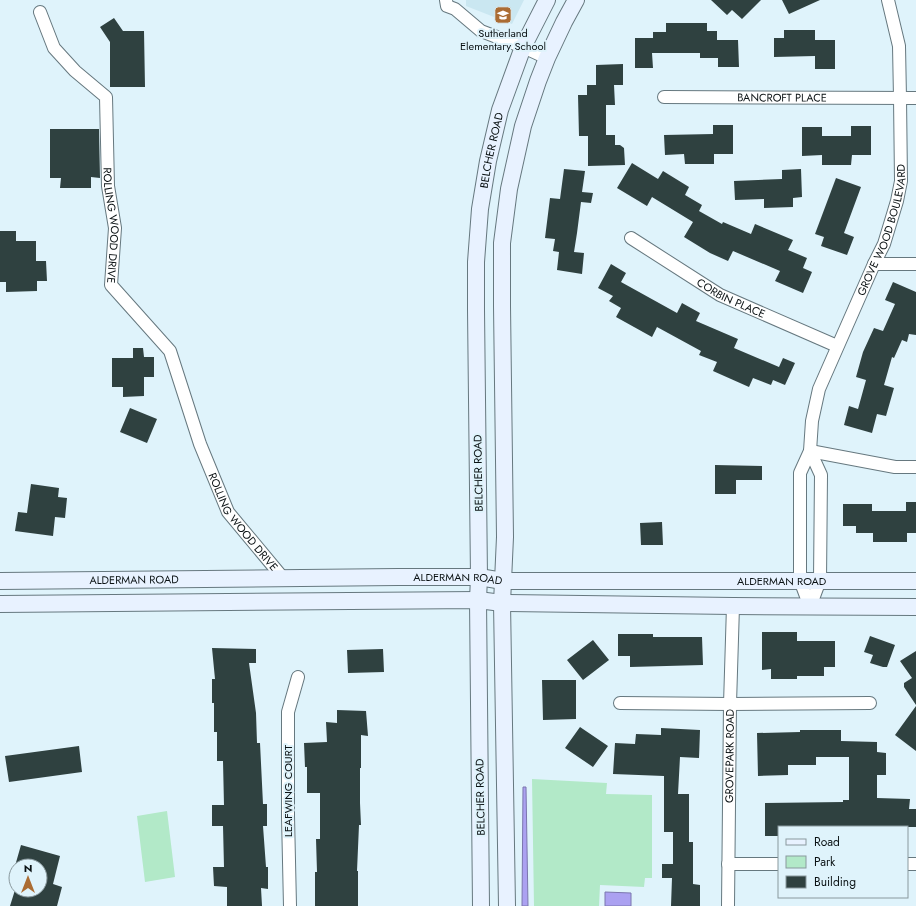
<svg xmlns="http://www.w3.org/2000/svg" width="916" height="906" viewBox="0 0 916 906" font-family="Jost,sans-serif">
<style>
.built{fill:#cae7f1}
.green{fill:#b2e9c8}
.water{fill:#aba1f1;stroke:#7b76ae}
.building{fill:#2f4140}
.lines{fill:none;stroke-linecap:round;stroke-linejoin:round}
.minor-casing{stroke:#66787f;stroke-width:14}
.secondary-casing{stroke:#66787f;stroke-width:18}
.minor{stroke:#fff;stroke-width:12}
.secondary{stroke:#e8f2ff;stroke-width:16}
.labels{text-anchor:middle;stroke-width:4;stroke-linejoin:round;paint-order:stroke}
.poi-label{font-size:11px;fill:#0a1113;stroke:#dff3fb}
.street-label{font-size:11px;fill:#0a1113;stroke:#dff3fb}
</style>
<rect width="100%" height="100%" fill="#dff3fb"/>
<!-- built -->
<path class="built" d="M 466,0 L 524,0 L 512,24 L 466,6 Z"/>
<!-- green -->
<path class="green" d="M 532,779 L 607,783 L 606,794 L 652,795 L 652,878 L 645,878 L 644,887 L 600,885 L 599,906 L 534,906 Z
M 167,811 L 175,877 L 145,882 L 137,816 Z"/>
<!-- water -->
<path class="water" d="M 523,787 L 526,787 L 528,906 L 522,906 Z
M 605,892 L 631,893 L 631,906 L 605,906 Z"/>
<!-- building -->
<path class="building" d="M 711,0 L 761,0 L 742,19 L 732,10 L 727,15 Z
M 782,0 L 820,0 L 789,14 Z
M 114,18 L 123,31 L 144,31 L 145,87 L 110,87 L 110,42 L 100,27 Z
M 666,23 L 707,23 L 707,31 L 717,31 L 717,40 L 738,40 L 739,67 L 718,67 L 718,58 L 700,58 L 700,53 L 652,53 L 653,68 L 635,68 L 635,38 L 653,38 L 653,32 L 666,32 Z
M 784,30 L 815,30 L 815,40 L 835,40 L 835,69 L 815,69 L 815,56 L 774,57 L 774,38 L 784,38 Z
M 623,64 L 623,85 L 614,85 L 615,105 L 606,105 L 606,135 L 615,135 L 615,145 L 620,145 L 624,148 L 625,165 L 588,166 L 588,136 L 579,136 L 578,95 L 587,95 L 587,85 L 596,85 L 596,65 Z
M 713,125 L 733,125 L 733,154 L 714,154 L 714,164 L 685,164 L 684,154 L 665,155 L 664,135 L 713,134 Z
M 851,126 L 871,126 L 871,155 L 852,155 L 851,165 L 822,165 L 822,155 L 802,156 L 802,127 L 822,127 L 822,136 L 851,136 Z
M 50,129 L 99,129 L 100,178 L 91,177 L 91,188 L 60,188 L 61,178 L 50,178 Z
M 632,163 L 658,179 L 663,171 L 689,187 L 685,195 L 702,205 L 699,211 L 722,224 L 723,222 L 751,234 L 755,224 L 793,240 L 788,250 L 807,258 L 803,268 L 812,272 L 803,293 L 775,281 L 780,271 L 733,251 L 728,261 L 710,253 L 684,237 L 693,222 L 652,197 L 647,206 L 617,188 Z
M 564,169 L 585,171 L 582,192 L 593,193 L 591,203 L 581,202 L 577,233 L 574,252 L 584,253 L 582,274 L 557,270 L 559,252 L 553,251 L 555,239 L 545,238 L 550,198 L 560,199 Z
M 801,169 L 802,197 L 793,198 L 793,207 L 764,208 L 764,199 L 735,200 L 734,181 L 782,179 L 782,170 Z
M 836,178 L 861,187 L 844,233 L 854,237 L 847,255 L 821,246 L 824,237 L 815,234 Z
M 0,231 L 16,231 L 16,241 L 36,241 L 36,261 L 46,261 L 47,281 L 37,281 L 37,291 L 6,292 L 6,282 L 0,282 Z
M 611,264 L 626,273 L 621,282 L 677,313 L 682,303 L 700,313 L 696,321 L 738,339 L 734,348 L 779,367 L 783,358 L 795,363 L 785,385 L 773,380 L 771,385 L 753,378 L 749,387 L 713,371 L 717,362 L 699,355 L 701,351 L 657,327 L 652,337 L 616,317 L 621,308 L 609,301 L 613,296 L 598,288 Z
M 893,282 L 916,292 L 916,335 L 909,334 L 907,342 L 902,340 L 894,358 L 892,357 L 884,385 L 894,388 L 886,416 L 877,414 L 872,433 L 844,425 L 849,406 L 858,409 L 866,380 L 856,377 L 863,352 L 874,328 L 883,331 L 895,304 L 885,300 Z
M 133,348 L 143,348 L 144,357 L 154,357 L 154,377 L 144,377 L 144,396 L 123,397 L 123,387 L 112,387 L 112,358 L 133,358 Z
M 130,408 L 157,419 L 147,443 L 120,432 Z
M 715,465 L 762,466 L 762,480 L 736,480 L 736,494 L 715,494 Z
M 31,484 L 59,488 L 58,497 L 67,498 L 65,518 L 55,517 L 53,536 L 15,531 L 18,512 L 27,513 Z
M 906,502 L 916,502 L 916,533 L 907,533 L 907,542 L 873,542 L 873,533 L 856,533 L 856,526 L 843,526 L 843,504 L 872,504 L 872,511 L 906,511 Z
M 662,522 L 663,545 L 641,545 L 640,523 Z
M 762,632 L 797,632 L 797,641 L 835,641 L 835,667 L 824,667 L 824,676 L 797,676 L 797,679 L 771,679 L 771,669 L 762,670 Z
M 618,634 L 653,634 L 653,637 L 702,637 L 703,665 L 630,667 L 630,656 L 618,656 Z
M 870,636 L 895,645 L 887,667 L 883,667 L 870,663 L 873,655 L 864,652 Z
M 593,640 L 609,660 L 583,680 L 567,660 Z
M 212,648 L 256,649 L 256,663 L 249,663 L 256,713 L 257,743 L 260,743 L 263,804 L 267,804 L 267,826 L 263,826 L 266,867 L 268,867 L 268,889 L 261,888 L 262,906 L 227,906 L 227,887 L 214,886 L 213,867 L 224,867 L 223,826 L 212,826 L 212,805 L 224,805 L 223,761 L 217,761 L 217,732 L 214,732 L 214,703 L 212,703 L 212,679 L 215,679 Z
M 383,649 L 384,672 L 348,673 L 347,650 Z
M 916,651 L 916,705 L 904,687 L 904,683 L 912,678 L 900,661 Z
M 542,680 L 576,680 L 576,719 L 543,720 Z
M 916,706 L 916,751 L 895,735 Z
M 337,710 L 366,711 L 368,736 L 361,735 L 361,768 L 360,768 L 360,803 L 361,825 L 359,825 L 357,871 L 358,871 L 358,906 L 315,906 L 315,872 L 317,872 L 316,839 L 320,839 L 320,793 L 307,793 L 307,767 L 305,767 L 304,743 L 327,742 L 326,722 L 337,723 Z
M 580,727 L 608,746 L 593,767 L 565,748 Z
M 661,728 L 700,730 L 699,758 L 680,757 L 678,794 L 689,794 L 689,842 L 693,842 L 693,884 L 700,885 L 700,906 L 671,906 L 672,878 L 662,878 L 662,864 L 673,864 L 673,832 L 664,832 L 664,776 L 613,774 L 615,743 L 635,744 L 636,734 L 661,735 Z
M 800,730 L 841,730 L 841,741 L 877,742 L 877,752 L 886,753 L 886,775 L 877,775 L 877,798 L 910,799 L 909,809 L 916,809 L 916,827 L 779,827 L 779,836 L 765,836 L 765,803 L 843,802 L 843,800 L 849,800 L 849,757 L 816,757 L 816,765 L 788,765 L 788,775 L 758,776 L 757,733 L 800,732 Z
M 79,746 L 82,772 L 9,782 L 5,756 Z
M 21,845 L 60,856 L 53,884 L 62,887 L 57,906 L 10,906 L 15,890 L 40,890 L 40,866 L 15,866 Z"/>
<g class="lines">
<defs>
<g id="minor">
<path d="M 446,0 L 447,6 L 455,9 L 481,31 L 523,47 L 547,58"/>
<path id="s1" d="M 40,12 L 54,48 L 75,71 L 106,97 L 108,186 L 115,228 L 111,285 L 170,351 L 200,444 L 228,512 L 283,578"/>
<path id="s2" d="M 664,97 L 916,98"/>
<path id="s3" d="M 631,238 L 720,295 L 837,346"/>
<path d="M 874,264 L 916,264"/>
<path id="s4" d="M 810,451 L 821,475 L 820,580 L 810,607 L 800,580 L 800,473 L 810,451 L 812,421 L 819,389 L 874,264 L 884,244 L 897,201 L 901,181 L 900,98 L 899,46 L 888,0"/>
<path d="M 810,451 L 895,467 L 916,467"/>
<path d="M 620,703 L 730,704 L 870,703"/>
<path d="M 728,864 L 779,864"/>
<path d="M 907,864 L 916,864"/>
<path d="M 290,906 L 288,816 L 288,712 L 298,677"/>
<path id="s5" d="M 728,906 L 730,704 L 733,606"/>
</g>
<g id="secondary">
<path id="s6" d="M 0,581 L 398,577 L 479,577 L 503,581 L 916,581"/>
<path d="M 0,604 L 478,600 L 502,603 L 733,606 L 916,607"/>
<path id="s7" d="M 481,906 L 478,600 L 479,577 L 476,310 L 476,262 L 480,209 L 488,161 L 500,110 L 523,47 L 547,0"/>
<path d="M 507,906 L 502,603 L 505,537 L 502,306 L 502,243 L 509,189 L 523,126 L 538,81 L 547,58 L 564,22 L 576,0"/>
</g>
</defs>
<!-- minor casing -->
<use href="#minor" class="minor-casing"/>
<!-- secondary casing -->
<use href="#secondary" class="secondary-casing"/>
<!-- minor -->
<use href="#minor" class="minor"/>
<!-- secondary -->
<use href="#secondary" class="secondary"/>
</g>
<!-- icons -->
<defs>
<symbol id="school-square" viewBox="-11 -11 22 22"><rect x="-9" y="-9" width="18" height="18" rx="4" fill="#ab6c33" stroke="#dff3fb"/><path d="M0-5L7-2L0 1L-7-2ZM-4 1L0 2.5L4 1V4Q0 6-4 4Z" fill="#fff"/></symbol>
</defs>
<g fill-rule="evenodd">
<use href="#school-square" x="493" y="5" width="20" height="20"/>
</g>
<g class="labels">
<!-- poi labels -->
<g class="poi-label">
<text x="503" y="37">Sutherland<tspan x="503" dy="13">Elementary School</tspan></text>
</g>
<!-- street labels -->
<g class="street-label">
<text dy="4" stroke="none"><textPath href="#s2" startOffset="118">BANCROFT PLACE</textPath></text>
<text dy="4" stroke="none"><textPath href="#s7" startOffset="757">BELCHER ROAD</textPath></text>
<text dy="4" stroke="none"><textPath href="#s1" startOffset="239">ROLLING WOOD DRIVE</textPath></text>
<text dy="4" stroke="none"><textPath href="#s4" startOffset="555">GROVE WOOD BOULEVARD</textPath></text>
<text dy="4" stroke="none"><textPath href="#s3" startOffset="117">CORBIN PLACE</textPath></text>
<text transform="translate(478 473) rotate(-91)" y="4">BELCHER ROAD</text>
<text dy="4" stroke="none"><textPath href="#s1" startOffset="575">ROLLING WOOD DRIVE</textPath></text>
<text dy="4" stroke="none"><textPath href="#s6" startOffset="458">ALDERMAN ROAD</textPath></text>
<text dy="4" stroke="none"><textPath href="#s6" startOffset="134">ALDERMAN ROAD</textPath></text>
<text dy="4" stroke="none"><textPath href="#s6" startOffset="782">ALDERMAN ROAD</textPath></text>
<text dy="4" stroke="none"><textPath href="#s5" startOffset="150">GROVEPARK ROAD</textPath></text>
<text transform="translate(288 791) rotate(-90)" y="4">LEAFWING COURT</text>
<text transform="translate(480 797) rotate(-91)" y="4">BELCHER ROAD</text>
</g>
</g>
<!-- legend -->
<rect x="778" y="826" width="130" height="72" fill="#dff3fb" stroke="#8a999e"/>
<rect x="786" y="839" width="20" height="6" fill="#e8f2ff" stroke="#8a999e"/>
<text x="814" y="846" font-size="12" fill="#0a1113">Road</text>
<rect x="786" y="856" width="20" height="12" fill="#b2e9c8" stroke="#8a999e"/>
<text x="814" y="866" font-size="12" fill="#0a1113">Park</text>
<rect x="786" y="876" width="20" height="12" fill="#2f4140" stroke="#8a999e"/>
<text x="814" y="886" font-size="12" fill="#0a1113">Building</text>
<!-- north arrow -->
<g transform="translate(28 878)"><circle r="19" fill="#dff3fb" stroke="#8a999e"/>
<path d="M0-3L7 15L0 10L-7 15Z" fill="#ab6c33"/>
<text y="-6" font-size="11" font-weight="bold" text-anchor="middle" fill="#0a1113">N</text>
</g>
</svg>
